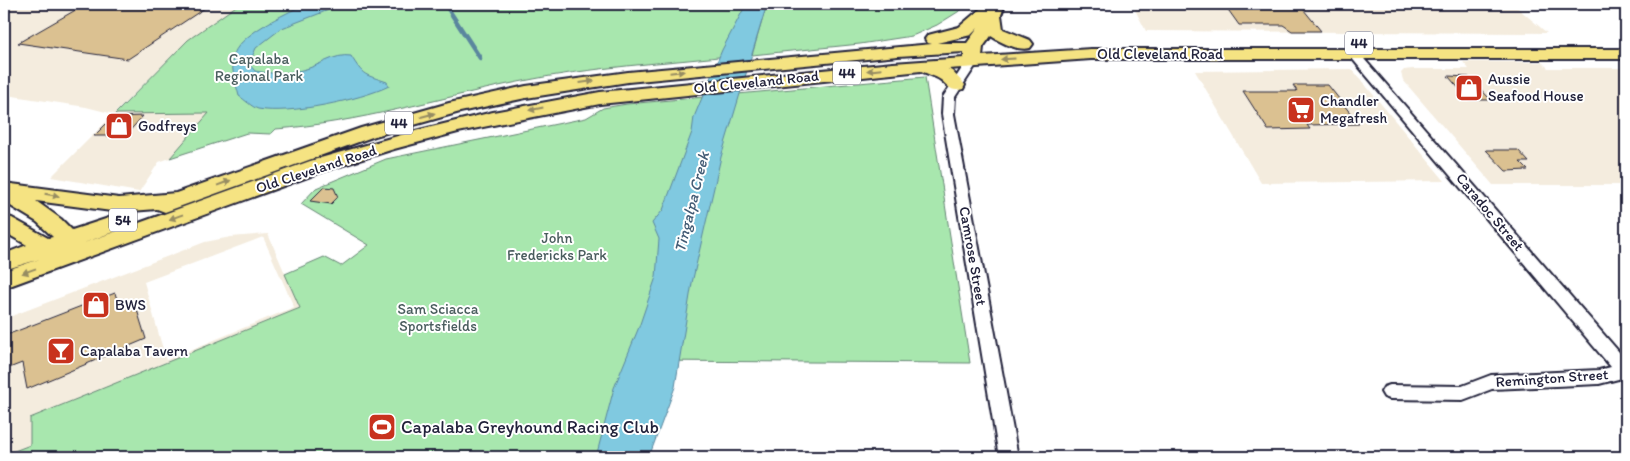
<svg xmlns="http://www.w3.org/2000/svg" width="1630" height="461" viewBox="0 0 1630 461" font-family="Itim,sans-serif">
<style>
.built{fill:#f4ecde;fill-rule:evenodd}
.green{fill:#a8e7ae;stroke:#658474}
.water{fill:#80c9e0;stroke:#5a869e}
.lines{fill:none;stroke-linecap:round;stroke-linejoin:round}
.stream{stroke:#5a869e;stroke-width:4.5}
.building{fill:#dbc191;stroke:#22223b}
.street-casing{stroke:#22223b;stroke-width:4}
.primary-casing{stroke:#22223b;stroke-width:4}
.street{fill:#fff;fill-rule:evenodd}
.primary{fill:#f5e382;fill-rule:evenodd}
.oneway{fill:#968c62}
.labels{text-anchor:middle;stroke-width:4;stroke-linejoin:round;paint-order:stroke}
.shield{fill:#fff;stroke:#646476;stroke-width:1}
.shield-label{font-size:14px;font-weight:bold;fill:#22223b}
.street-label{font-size:15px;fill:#22223b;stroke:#fff}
.park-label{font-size:15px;fill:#4a5d5e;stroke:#fff}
.poi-label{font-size:15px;fill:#22223b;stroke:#fff;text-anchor:start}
.water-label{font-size:16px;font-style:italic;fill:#435c75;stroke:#fff}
.near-poi-label{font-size:18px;fill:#22223b;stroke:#fff;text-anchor:start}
</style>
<rect width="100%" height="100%" fill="#fff"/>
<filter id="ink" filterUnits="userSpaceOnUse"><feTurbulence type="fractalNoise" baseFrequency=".02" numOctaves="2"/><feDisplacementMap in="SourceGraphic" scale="10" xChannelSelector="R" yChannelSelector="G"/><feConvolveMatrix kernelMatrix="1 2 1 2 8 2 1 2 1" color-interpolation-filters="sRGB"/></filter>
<g filter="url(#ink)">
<!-- built -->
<path class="built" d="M 4,4 L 239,4 L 188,40 L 115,113 L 210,113 L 170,158 L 159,162 L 139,192 L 51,177 L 114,114 L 86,107 L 6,95 L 4,90 Z
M 1132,4 L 1513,4 L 1547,33 L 1146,31 Z
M 1463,62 L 1542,62 L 1548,68 L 1626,68 L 1626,185 L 1493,185 L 1403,80 L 1401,73 L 1404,70 L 1413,69 L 1469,69 Z
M 1352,69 L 1445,181 L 1261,183 L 1195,71 Z
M 268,234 L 300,308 L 30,418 L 31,445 L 4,455 L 4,370 L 22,363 L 27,389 L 146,339 L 134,300 L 119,306 L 114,293 L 4,336 L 4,319 L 205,242 L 231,237 ZM 263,237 L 294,307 L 166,360 L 144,282 Z"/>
<!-- green -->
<path class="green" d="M 239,4 L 759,4 L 738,55 C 665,63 590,67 518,82 C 438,98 358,123 276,129 L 271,134 L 247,133 L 170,158 L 209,113 L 115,114 L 188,40 Z
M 767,4 L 968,4 L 961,10 L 937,25 L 912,36 L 860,44 L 752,55 Z
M 925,77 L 970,363 L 645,361 L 613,457 L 4,457 L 4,455 L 30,445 L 30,418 L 300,308 L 285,274 L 324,257 L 341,266 L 369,245 L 301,204 L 316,188 L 386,159 L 586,118 L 603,108 L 627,104 Z"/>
<!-- water -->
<path class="water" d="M 305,4 L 344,4 L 282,28 L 256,48 L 249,64 L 255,71 C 271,74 286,74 302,70 C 318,67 334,53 351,56 C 364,77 364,74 387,82 L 389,86 C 360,100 289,115 258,109 C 252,107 245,100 239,96 C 236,84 231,71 233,58 C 236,35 286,14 305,4 Z
M 744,4 L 767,4 L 721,157 L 692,283 L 675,387 L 649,457 L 596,457 L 614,388 L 639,327 L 656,277 L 659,239 L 652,223 L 663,210 L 692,132 L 694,117 L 722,50 L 743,10 Z"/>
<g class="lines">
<!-- stream -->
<path class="stream" d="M 445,4 L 480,58"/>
</g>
<!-- building -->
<path class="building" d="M 86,4 L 211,4 L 128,59 L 18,43 Z
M 1224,4 L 1299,4 L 1321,31 L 1292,31 L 1283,25 L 1239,25 Z
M 1448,76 L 1469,77 L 1491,100 L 1469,100 Z
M 1293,85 L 1328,85 L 1359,124 L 1307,125 L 1310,129 L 1268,130 L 1243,91 L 1297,91 Z
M 143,116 L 125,136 L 94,136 L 113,117 Z
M 1486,150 L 1518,150 L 1529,162 L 1520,162 L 1528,170 L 1506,171 Z
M 324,187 L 334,188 L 338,197 L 331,204 L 310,201 Z
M 115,293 L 119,306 L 134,300 L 146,339 L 27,389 L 22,363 L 4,370 L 4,336 Z"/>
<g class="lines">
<defs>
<path id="street" d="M 1354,50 L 1358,52 L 1626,360 L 1626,377 L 1599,384 L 1492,389 L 1463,400 L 1390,399 L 1384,397 L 1381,392 L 1384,387 L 1390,385 L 1462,386 L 1491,375 L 1599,370 L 1611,367 L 1350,56 L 1348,54 Z
M 972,58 L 978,62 L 955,97 L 954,114 L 1018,457 L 999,457 L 942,114 L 943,97 L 968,59 Z"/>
<path id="primary" d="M 986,4 L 1005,4 L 1001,15 L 1003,29 L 1030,40 L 1033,44 L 1030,48 C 1018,51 1002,43 991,36 L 983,47 L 982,56 L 1091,49 L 1626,49 L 1626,59 L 1091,59 L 948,69 L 952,71 L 965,85 L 963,89 C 951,92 949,87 941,80 C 935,76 927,74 921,71 L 600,104 L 458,132 L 394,149 L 324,171 L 4,288 L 4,271 L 40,259 L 4,270 L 4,254 L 27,245 L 4,232 L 4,216 L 12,218 L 48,238 L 53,237 L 37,222 L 4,202 L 4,183 L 119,198 L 176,193 L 361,128 L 449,103 L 526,86 L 628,72 L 932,44 L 928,43 L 925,39 L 928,35 L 959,27 ZM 978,28 L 967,43 L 937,43 L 971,35 ZM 964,52 L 964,58 L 893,63 L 600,92 L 493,112 L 415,131 L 310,161 L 81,244 L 129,226 L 132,221 L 129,216 L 121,214 L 72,230 L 61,219 L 36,201 L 119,212 L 157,209 L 165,212 L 375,136 L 460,112 L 526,98 L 628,82 L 898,56 Z"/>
</defs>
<!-- street casing -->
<use href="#street" class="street-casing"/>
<!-- primary casing -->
<use href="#primary" class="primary-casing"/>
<!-- street -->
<use href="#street" class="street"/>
<!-- primary -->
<use href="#primary" class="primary"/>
</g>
<!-- one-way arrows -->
<defs><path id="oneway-solid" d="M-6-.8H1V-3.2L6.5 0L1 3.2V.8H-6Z" transform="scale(1.25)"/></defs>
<g class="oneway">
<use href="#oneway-solid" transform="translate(1008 59) rotate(176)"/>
<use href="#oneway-solid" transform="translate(874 70) rotate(174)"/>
<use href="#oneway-solid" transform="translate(677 72) rotate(-6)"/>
<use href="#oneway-solid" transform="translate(587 82) rotate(-8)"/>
<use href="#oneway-solid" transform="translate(536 109) rotate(169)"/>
<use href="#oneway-solid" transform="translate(428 115) rotate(-15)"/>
<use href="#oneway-solid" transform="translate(224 183) rotate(-21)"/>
<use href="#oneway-solid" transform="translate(52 195) rotate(10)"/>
<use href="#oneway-solid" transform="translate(176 217) rotate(160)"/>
<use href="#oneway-solid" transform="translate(29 271) rotate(160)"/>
</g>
</g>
<!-- icons -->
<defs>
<symbol id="shop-square" viewBox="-11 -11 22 22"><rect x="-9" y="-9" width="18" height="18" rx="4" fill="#c8321e" stroke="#fff"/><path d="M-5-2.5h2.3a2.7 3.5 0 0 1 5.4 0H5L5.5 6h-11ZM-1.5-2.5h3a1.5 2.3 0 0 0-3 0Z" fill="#fff"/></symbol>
<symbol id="supermarket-square" viewBox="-11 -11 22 22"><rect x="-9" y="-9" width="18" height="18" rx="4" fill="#c8321e" stroke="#fff"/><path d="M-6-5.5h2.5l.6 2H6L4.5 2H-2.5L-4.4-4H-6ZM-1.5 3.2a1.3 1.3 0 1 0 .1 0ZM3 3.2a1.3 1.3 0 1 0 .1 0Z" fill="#fff"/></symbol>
<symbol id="bar-square" viewBox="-11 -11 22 22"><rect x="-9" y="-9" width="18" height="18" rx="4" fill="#c8321e" stroke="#fff"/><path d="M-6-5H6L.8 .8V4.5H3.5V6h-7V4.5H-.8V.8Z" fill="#fff"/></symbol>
<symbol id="stadium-square" viewBox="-11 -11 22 22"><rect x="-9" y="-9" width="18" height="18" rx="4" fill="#c8321e" stroke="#fff"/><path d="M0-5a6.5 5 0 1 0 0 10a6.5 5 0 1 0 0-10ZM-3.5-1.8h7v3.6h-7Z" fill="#fff"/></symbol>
</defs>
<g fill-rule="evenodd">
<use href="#shop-square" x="1453" y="72" width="32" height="32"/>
<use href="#supermarket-square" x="1285" y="94" width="32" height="32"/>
<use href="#shop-square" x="103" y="110" width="32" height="32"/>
<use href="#shop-square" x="80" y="289" width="32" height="32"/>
<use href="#bar-square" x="45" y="335" width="32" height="32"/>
<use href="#stadium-square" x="366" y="411" width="32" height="32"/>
</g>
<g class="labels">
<!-- shield labels -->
<g class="shield">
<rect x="1345" y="31.5" width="28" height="23" rx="4"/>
<rect x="833" y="61.5" width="28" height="23" rx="4"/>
<rect x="385" y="111.5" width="28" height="23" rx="4"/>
<rect x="109" y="208.5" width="28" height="23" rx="4"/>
</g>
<g class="shield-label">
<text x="1359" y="48">44</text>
<text x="847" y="78">44</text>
<text x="399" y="128">44</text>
<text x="123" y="225">54</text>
</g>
<!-- street labels -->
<g class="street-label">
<text x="1160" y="59">Old Cleveland Road</text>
<text transform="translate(756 82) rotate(-6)" y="5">Old Cleveland Road</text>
<text transform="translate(316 169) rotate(-18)" y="5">Old Cleveland Road</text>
<text transform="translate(1490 212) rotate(50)" y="5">Caradoc Street</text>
<text transform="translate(973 256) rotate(80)" y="5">Camrose Street</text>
<text transform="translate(1552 378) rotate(-4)" y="5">Remington Street</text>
</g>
<!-- park labels -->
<g class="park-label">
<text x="259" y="64">Capalaba<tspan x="259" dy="17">Regional Park</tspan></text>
<text x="557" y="243">John<tspan x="557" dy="17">Fredericks Park</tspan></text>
<text x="438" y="314">Sam Sciacca<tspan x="438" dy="17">Sportsfields</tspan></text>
</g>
<!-- poi labels -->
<g class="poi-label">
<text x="1488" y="84">Aussie<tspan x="1488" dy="17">Seafood House</tspan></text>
<text x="1320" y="106">Chandler<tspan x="1320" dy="17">Megafresh</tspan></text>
<text x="138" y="131">Godfreys</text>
<text x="115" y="310">BWS</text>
<text x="80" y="356">Capalaba Tavern</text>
</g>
<!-- water labels -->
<g class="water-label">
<text transform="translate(691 202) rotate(-76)" y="6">Tingalpa Creek</text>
</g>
<!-- near-poi labels -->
<g class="near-poi-label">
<text x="401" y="433">Capalaba Greyhound Racing Club</text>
</g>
</g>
<!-- margin -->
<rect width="1630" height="461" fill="none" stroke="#fff" stroke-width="20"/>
<rect x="10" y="10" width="1610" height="441" fill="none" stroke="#22223b" stroke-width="2" filter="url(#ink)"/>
</svg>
